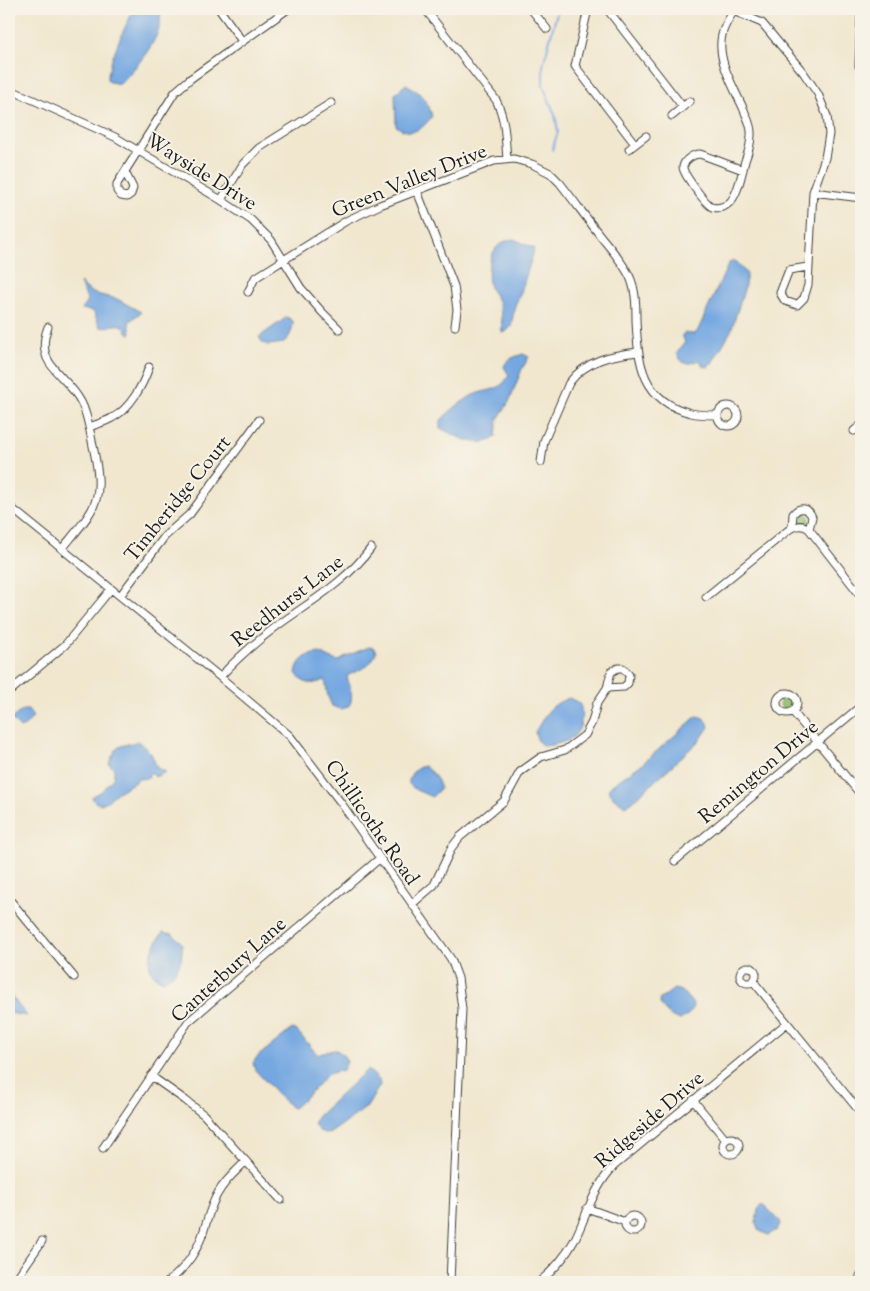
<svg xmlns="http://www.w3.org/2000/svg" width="870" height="1291" viewBox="0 0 870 1291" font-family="'Sorts Mill Goudy',serif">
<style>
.green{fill:#95c473;stroke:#587048}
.water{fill:#75a7e1;stroke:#48627e}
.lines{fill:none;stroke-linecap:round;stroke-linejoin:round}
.stream{stroke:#75a7e1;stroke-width:2}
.minor-casing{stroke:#3c3a37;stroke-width:9}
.minor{stroke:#fff;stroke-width:7}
.labels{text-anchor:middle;stroke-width:4;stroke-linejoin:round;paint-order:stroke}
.street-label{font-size:20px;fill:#1c1c1c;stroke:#f7f3e8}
</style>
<rect width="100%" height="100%" fill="#f7f3e8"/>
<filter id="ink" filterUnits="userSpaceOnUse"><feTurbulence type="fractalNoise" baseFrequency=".02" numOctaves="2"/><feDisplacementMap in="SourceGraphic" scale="10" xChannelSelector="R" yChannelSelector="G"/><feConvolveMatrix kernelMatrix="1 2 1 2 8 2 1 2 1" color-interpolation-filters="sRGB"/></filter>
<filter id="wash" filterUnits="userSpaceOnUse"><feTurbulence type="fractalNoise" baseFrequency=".0096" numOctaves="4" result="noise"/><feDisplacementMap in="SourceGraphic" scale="20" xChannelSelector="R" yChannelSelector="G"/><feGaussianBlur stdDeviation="1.12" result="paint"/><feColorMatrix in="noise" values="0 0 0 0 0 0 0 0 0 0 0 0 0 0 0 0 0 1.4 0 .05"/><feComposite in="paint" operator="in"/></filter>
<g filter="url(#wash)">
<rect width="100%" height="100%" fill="#f1e7cf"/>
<!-- green -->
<path class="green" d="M 803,512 L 809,516 L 809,522 C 806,524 798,523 795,521 L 795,516 Z
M780 703a7 7 0 1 1 14 0a7 7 0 1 1-14 0Z"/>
<!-- water -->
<path class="water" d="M 134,9 L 159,9 C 168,33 136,67 120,84 L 110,82 L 107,80 C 111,55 123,31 134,9 Z
M 406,84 C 420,92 428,100 432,116 C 422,130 412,137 396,126 L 395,94 Z
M 514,239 L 534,248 L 533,254 L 520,295 L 515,305 L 511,327 L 506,332 L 502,332 C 502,322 501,311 498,301 C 495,295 490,290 489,284 C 486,264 492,241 514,239 Z
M 734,260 L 747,274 L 744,290 L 731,331 L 712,363 L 708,367 L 703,366 L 700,360 C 689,363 683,368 677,353 L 685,342 L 682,335 L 684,333 L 694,334 L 697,332 L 729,263 Z
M 80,283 L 92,293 L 117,299 L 141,312 L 129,322 L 131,333 L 129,334 C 127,332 126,330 124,327 C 118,321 107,329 100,327 L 93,311 L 82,309 L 88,301 Z
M 287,317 L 293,321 C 293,330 290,337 284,343 L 268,345 L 262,342 L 259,337 Z
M 523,354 L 529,357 L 522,369 L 509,402 L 498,419 L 496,437 C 479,450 458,437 440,428 L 440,423 L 442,419 C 450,411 458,404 468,398 C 484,387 499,395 509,375 L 504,367 C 507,358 515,357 523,354 Z
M 369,647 L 374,648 L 376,652 C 371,668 360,669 347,676 C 349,685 357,704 345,708 C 340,710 337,708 332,706 L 328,697 L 325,680 C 312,685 304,686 296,673 C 298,659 307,654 320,653 L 334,660 L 340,661 L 344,657 Z
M 569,698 L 580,703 C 587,734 571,744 542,746 L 537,739 L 535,732 C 546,714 549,705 569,698 Z
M 23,710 L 28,710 L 33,717 L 25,726 L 20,728 L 11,719 Z
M 697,716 C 703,717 708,720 709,727 L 700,740 L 633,801 L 625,806 L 613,797 L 608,790 L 612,785 L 642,764 Z
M 138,741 L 151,753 L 157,768 L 166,772 L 155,777 L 153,773 L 150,773 L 148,774 L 149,778 L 138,779 C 133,785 124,787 118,792 C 110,797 101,812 92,798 L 93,796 L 102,791 L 114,777 L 114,769 L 109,764 C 118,741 119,748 138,741 Z
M 424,766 C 431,772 440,779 440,789 L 432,797 L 416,790 L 409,784 C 408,775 416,767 424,766 Z
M 163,932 L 173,934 L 182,943 C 183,961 179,972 163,981 C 139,970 152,949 163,932 Z
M 674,989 L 682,991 L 693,1004 C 693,1012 687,1016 680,1020 C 671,1018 661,1009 659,1000 Z
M 9,993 L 27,1016 L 9,1013 Z
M 292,1029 L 296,1030 L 318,1055 L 326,1051 L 337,1050 L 344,1056 L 347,1062 L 343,1070 L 328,1074 L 301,1102 L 293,1108 L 290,1107 L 255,1070 L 253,1063 L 257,1057 Z
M 368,1069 L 379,1080 L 380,1085 L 367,1107 L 329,1134 C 322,1133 315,1130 314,1122 L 318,1116 Z
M 763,1204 L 781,1222 L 777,1230 L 768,1235 L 758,1230 L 756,1223 L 758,1208 Z"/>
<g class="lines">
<!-- stream -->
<path class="stream" d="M 552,150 L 558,132 L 555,115 L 543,85 L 543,65 L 558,9"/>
</g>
</g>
<g filter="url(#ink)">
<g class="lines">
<defs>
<path id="minor" d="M 219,9 L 242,41
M 425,9 L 496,100 C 506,120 505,138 507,159
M 531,9 L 547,29
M 588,9 L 575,66 L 635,144
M 607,9 L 683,107
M 729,9 L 762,23 L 803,72 L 818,94 L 827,116 L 829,134 L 825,158 L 813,192 L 808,285 L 804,298 L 797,305 L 785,301 L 780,293 L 789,270 L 808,267
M 734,11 C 729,18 724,26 722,35 C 716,60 734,87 744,110 C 747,118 752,126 751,135 C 751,143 748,153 745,161 C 742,172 738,196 729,203 C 725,207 717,209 712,207 C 705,203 683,174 683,167 C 684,160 693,154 700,154 L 743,170
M 859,66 L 861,15
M 9,89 L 115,137 L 221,200 L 251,220 L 271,240 L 301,288 L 322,312 L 339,329
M 672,116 L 690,101
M 629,149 L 646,136
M 125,172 L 133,188 L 131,194 L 127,197 L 121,196 L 117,191 L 117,184 L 175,92 L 190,79 L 288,9
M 417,191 L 454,286 L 457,310 L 455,326
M 813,192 L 861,198
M 221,200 L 243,164 L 259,148 L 331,103
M 248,292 L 255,278 L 346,221 L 380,205 L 494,161 L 514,159 L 532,164 L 550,173 L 560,183 C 574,201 588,220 602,238 C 612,250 622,262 629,275 C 636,289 636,305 636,320 C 638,363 642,401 691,413 C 699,415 709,415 718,415
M 48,327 C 33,366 67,374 81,402 C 88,415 90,432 93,446 C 105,502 97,506 62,549
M718 416a10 10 0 1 1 20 0a10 10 0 1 1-20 0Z
M 89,427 C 97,424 105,422 112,418 C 130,409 143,385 149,367
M 854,431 L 861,425
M 541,462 L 544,441 L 569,383 C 586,360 611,355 638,352
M 9,506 L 220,677 L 290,736 L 341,803 L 451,959 L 458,978 L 462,1009 L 450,1282
M 792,527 L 793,514 C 799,506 808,507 812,517 L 809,529
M 120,596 L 165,536 L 190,514 L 259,420
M 706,597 L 786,532 C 793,526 801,523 809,529 L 861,596
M 220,677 C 237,658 257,641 277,626 C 311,601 346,582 371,548
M 9,692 L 65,645 L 111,589
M777 703a10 10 0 1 1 20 0a10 10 0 1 1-20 0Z
M 793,712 L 861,795
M 675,861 L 861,706
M 9,899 L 74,977
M 412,904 L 434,885 L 452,847 L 460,837 L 504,801 L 520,772 L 541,757 L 565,750 L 585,735 L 592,722 L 597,703 L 607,688 L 611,672 L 618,668 L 623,668 L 629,675 L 628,683 L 624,687 L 607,688
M740 975a8 8 0 1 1 16 0a8 8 0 1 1-16 0Z
M 753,981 L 861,1113
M 151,1076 L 185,1100 L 204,1115 L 281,1200
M 693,1100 L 726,1140
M723 1146a8 8 0 1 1 16 0a8 8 0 1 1-16 0Z
M 103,1148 L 188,1022 L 379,859
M 587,1208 L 625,1222
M625 1224a8 8 0 1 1 16 0a8 8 0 1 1-16 0Z
M 860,1276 L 861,1278
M 14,1282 L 42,1241
M 168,1282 C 183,1270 195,1255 202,1236 C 207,1222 210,1206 218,1193 C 225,1180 236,1171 246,1161
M 539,1282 C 553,1271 565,1257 574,1241 C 588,1213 592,1190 614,1166 L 787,1023"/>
</defs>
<!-- minor casing -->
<use href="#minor" class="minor-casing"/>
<!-- minor -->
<use href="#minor" class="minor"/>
</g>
</g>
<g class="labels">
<!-- street labels -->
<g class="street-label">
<text transform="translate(202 171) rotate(32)" y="7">Wayside Drive</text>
<text transform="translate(409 180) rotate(-22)" y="7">Green Valley Drive</text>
<text transform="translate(177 498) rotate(-51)" y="7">Timberidge Court</text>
<text transform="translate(287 600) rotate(-38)" y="7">Reedhurst Lane</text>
<text transform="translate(758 771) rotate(-40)" y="7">Remington Drive</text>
<text transform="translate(373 822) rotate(55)" y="7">Chillicothe Road</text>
<text transform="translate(228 969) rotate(-42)" y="7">Canterbury Lane</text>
<text transform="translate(649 1119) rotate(-41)" y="7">Ridgeside Drive</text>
</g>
</g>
<!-- margin -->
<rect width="870" height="1291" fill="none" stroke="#f7f3e8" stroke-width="30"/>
</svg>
